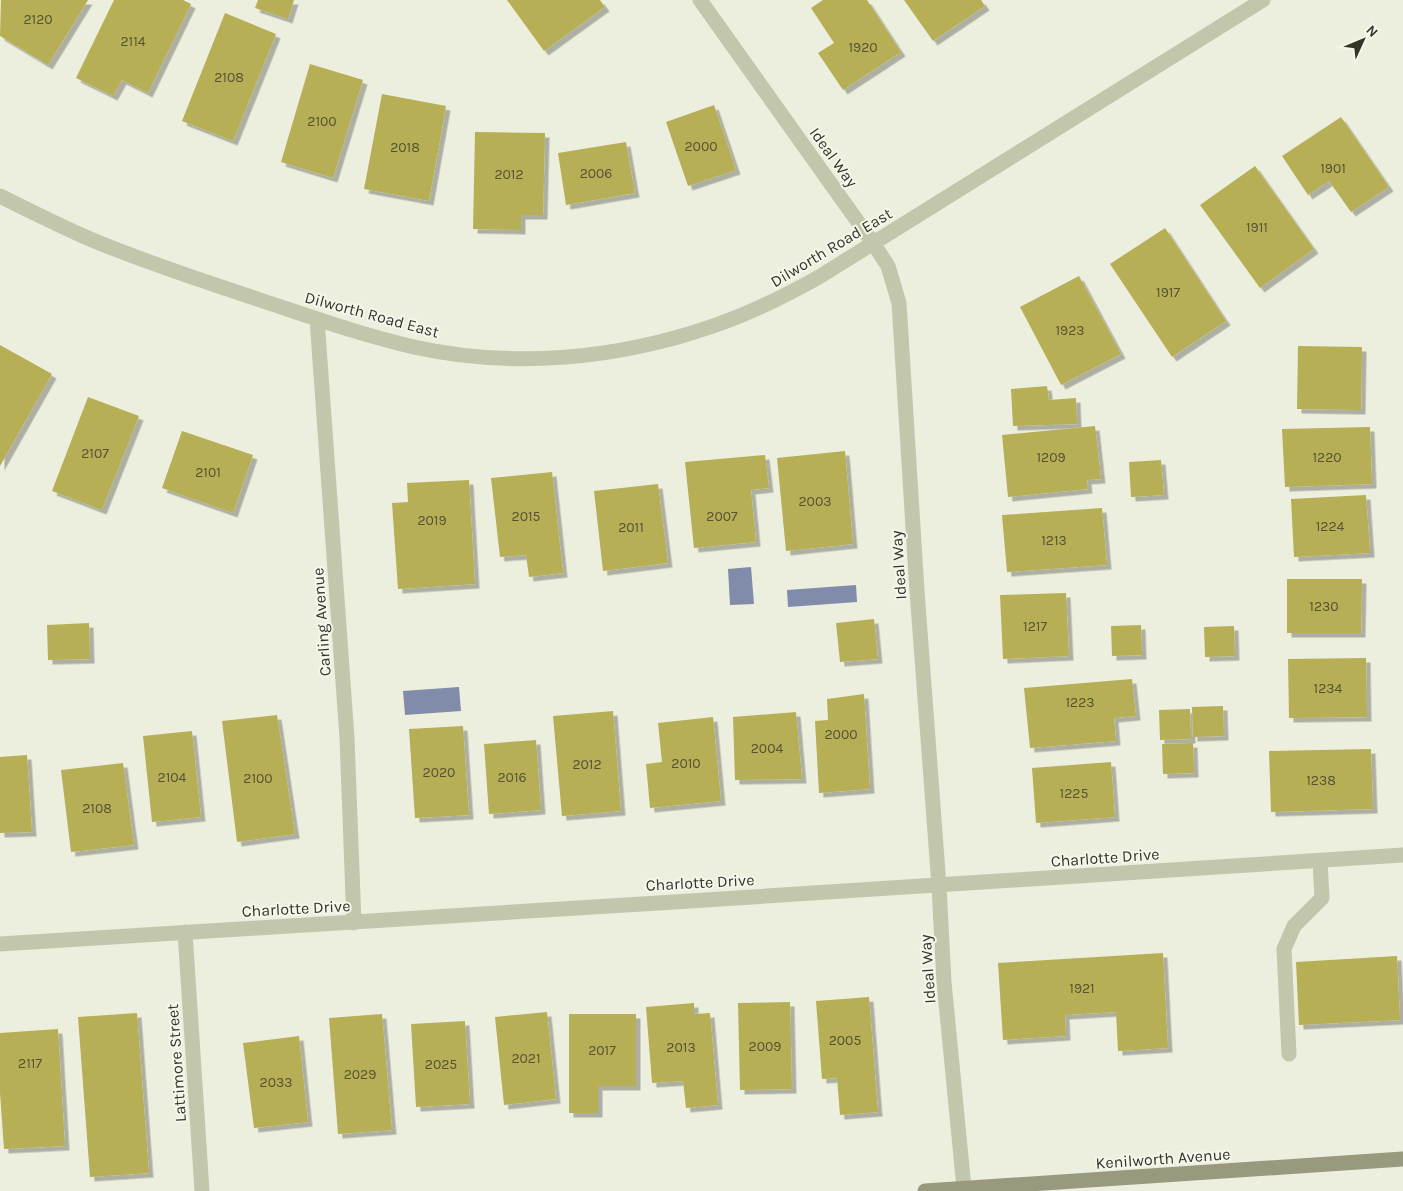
<svg xmlns="http://www.w3.org/2000/svg" width="1403" height="1191" viewBox="0 0 1403 1191" font-family="Karla,sans-serif">
<style>
.water{fill:#808ca9}
.building{fill:#b7af54;filter:url(#shadow)}
.lines{fill:none;stroke-linecap:round;stroke-linejoin:round}
.lane{stroke:#c2c6ab;stroke-width:15}
.street{stroke:#c2c6ab;stroke-width:15}
.secondary{stroke:#98997d;stroke-width:15}
.labels{text-anchor:middle;stroke-width:4;stroke-linejoin:round;paint-order:stroke}
.number-label{font-size:14px;fill:#565334}
.street-label{font-size:16px;fill:#353429;stroke:#f4f7ea}
</style>
<defs>
<filter id="shadow"><feDropShadow dx="4.5" dy="4.5" stdDeviation="0" flood-color="#0004"/></filter>
</defs>
<rect width="100%" height="100%" fill="#ecefde"/>
<!-- water -->
<path class="water" d="M 751,567 L 754,604 L 730,605 L 728,569 Z
M 856,585 L 857,602 L 788,607 L 787,590 Z
M 459,687 L 461,711 L 405,715 L 403,691 Z"/>
<!-- building -->
<path class="building" d="M 1,0 L 88,0 L 48,65 L 0,36 Z
M 114,0 L 183,0 L 191,4 L 148,93 L 122,80 L 113,96 L 76,78 Z
M 258,0 L 294,0 L 288,19 L 255,8 Z
M 507,0 L 600,0 L 605,7 L 544,51 Z
M 823,0 L 867,0 L 901,52 L 843,90 L 818,53 L 834,43 L 811,8 Z
M 904,0 L 981,0 L 985,6 L 933,41 Z
M 225,13 L 276,34 L 233,141 L 182,121 Z
M 310,64 L 363,80 L 333,178 L 281,162 Z
M 382,94 L 446,106 L 429,201 L 364,189 Z
M 714,105 L 736,170 L 688,186 L 666,122 Z
M 1341,117 L 1389,187 L 1351,212 L 1329,181 L 1308,195 L 1282,156 Z
M 475,132 L 545,133 L 543,215 L 521,215 L 521,230 L 473,229 Z
M 626,142 L 635,193 L 566,205 L 558,153 Z
M 1255,166 L 1314,249 L 1260,288 L 1200,205 Z
M 1165,228 L 1226,321 L 1172,357 L 1110,264 Z
M 1079,276 L 1121,354 L 1061,385 L 1020,307 Z
M 0,345 L 52,374 L 0,466 Z
M 1298,346 L 1362,347 L 1361,410 L 1297,409 Z
M 1047,386 L 1049,400 L 1076,398 L 1077,424 L 1013,426 L 1011,389 Z
M 88,397 L 139,416 L 102,510 L 52,491 Z
M 1095,426 L 1101,479 L 1087,480 L 1088,489 L 1008,497 L 1002,435 Z
M 1370,427 L 1372,484 L 1285,487 L 1282,429 Z
M 182,431 L 253,455 L 233,513 L 162,488 Z
M 845,451 L 853,544 L 786,551 L 777,458 Z
M 765,455 L 769,488 L 751,490 L 756,542 L 694,548 L 685,462 Z
M 1161,460 L 1164,495 L 1131,497 L 1129,462 Z
M 552,472 L 563,573 L 529,577 L 526,555 L 500,557 L 491,478 Z
M 469,480 L 475,584 L 398,589 L 392,503 L 408,502 L 407,483 Z
M 658,484 L 668,563 L 603,571 L 594,491 Z
M 1366,495 L 1370,553 L 1294,557 L 1291,499 Z
M 1102,508 L 1107,565 L 1007,572 L 1002,515 Z
M 1287,579 L 1362,579 L 1361,633 L 1287,633 Z
M 1066,593 L 1069,656 L 1003,659 L 1000,595 Z
M 874,619 L 878,659 L 840,662 L 836,623 Z
M 89,623 L 90,659 L 48,660 L 47,625 Z
M 1141,625 L 1142,655 L 1112,656 L 1111,626 Z
M 1234,626 L 1235,656 L 1205,657 L 1204,627 Z
M 1366,658 L 1367,717 L 1289,718 L 1288,659 Z
M 1132,679 L 1136,716 L 1114,718 L 1116,741 L 1030,748 L 1024,688 Z
M 864,694 L 870,789 L 819,793 L 815,721 L 828,720 L 827,699 Z
M 1223,706 L 1224,736 L 1193,737 L 1192,707 Z
M 1190,709 L 1191,739 L 1160,740 L 1159,710 Z
M 613,711 L 621,811 L 562,816 L 553,716 Z
M 796,712 L 802,779 L 735,780 L 733,717 Z
M 277,715 L 295,834 L 237,842 L 222,721 Z
M 713,717 L 721,801 L 650,808 L 646,764 L 662,762 L 658,723 Z
M 463,726 L 469,815 L 415,818 L 409,729 Z
M 192,731 L 201,817 L 152,822 L 143,736 Z
M 536,740 L 541,810 L 489,814 L 484,744 Z
M 1193,743 L 1194,773 L 1163,774 L 1162,744 Z
M 1371,749 L 1373,809 L 1271,812 L 1269,751 Z
M 27,755 L 32,832 L 0,833 L 0,757 Z
M 1111,762 L 1115,817 L 1036,823 L 1032,768 Z
M 123,763 L 134,845 L 71,852 L 61,770 Z
M 1163,953 L 1168,1048 L 1118,1051 L 1116,1012 L 1065,1015 L 1066,1036 L 1003,1040 L 998,963 Z
M 1397,956 L 1400,1020 L 1299,1025 L 1296,962 Z
M 869,997 L 878,1112 L 840,1115 L 837,1078 L 822,1079 L 816,1001 Z
M 790,1002 L 792,1089 L 740,1090 L 738,1003 Z
M 694,1003 L 694,1014 L 710,1013 L 718,1105 L 686,1108 L 683,1081 L 652,1083 L 646,1007 Z
M 547,1012 L 556,1099 L 504,1105 L 495,1017 Z
M 137,1013 L 149,1173 L 90,1177 L 78,1017 Z
M 382,1014 L 392,1130 L 338,1134 L 329,1018 Z
M 569,1014 L 636,1014 L 636,1086 L 598,1086 L 598,1113 L 569,1113 Z
M 465,1021 L 470,1104 L 416,1107 L 411,1024 Z
M 58,1029 L 65,1146 L 4,1149 L 0,1093 L 0,1033 Z
M 299,1036 L 308,1122 L 254,1128 L 243,1043 Z"/>
<g class="lines">
<!-- lane -->
<path class="lane" d="M 1289,1054 L 1284,949 L 1294,926 L 1322,898 L 1320,861"/>
<!-- street -->
<path class="street" d="M 700,0 L 873,243 L 888,266 L 899,303 L 917,591 L 939,886 L 944,982 L 964,1188
M 0,196 C 30,211 60,226 90,239 C 144,262 201,280 257,299 C 309,316 361,335 414,347 C 513,369 618,359 713,326 C 749,314 785,296 819,277 L 1263,0
M 317,319 L 347,738 L 354,923
M 185,932 L 202,1191
M 0,944 C 468,914 935,887 1403,855"/>
<!-- secondary -->
<path class="secondary" d="M 925,1191 L 1403,1159"/>
</g>
<g class="labels">
<!-- number labels -->
<g class="number-label">
<text x="38" y="24">2120</text>
<text x="133" y="46">2114</text>
<text x="863" y="52">1920</text>
<text x="229" y="82">2108</text>
<text x="322" y="126">2100</text>
<text x="701" y="151">2000</text>
<text x="405" y="152">2018</text>
<text x="1333" y="173">1901</text>
<text x="596" y="178">2006</text>
<text x="509" y="179">2012</text>
<text x="1257" y="232">1911</text>
<text x="1168" y="297">1917</text>
<text x="1070" y="335">1923</text>
<text x="95" y="458">2107</text>
<text x="1051" y="462">1209</text>
<text x="1327" y="462">1220</text>
<text x="208" y="477">2101</text>
<text x="815" y="506">2003</text>
<text x="526" y="521">2015</text>
<text x="722" y="521">2007</text>
<text x="432" y="525">2019</text>
<text x="1330" y="531">1224</text>
<text x="631" y="532">2011</text>
<text x="1054" y="545">1213</text>
<text x="1324" y="611">1230</text>
<text x="1035" y="631">1217</text>
<text x="1328" y="693">1234</text>
<text x="1080" y="707">1223</text>
<text x="841" y="739">2000</text>
<text x="767" y="753">2004</text>
<text x="686" y="768">2010</text>
<text x="587" y="769">2012</text>
<text x="439" y="777">2020</text>
<text x="172" y="782">2104</text>
<text x="512" y="782">2016</text>
<text x="258" y="783">2100</text>
<text x="1321" y="785">1238</text>
<text x="1074" y="798">1225</text>
<text x="97" y="813">2108</text>
<text x="1082" y="993">1921</text>
<text x="845" y="1045">2005</text>
<text x="765" y="1051">2009</text>
<text x="681" y="1052">2013</text>
<text x="602" y="1055">2017</text>
<text x="526" y="1063">2021</text>
<text x="30" y="1068">2117</text>
<text x="441" y="1069">2025</text>
<text x="360" y="1079">2029</text>
<text x="276" y="1087">2033</text>
</g>
<!-- street labels -->
<g class="street-label">
<text transform="translate(834 157) rotate(54)" y="6">Ideal Way</text>
<text transform="translate(831 247) rotate(-31)" y="6">Dilworth Road East</text>
<text transform="translate(372 314) rotate(15)" y="6">Dilworth Road East</text>
<text transform="translate(898 565) rotate(-94)" y="6">Ideal Way</text>
<text transform="translate(321 622) rotate(-94)" y="6">Carling Avenue</text>
<text transform="translate(1105 857) rotate(-4)" y="6">Charlotte Drive</text>
<text transform="translate(700 882) rotate(-3)" y="6">Charlotte Drive</text>
<text transform="translate(296 908) rotate(-3)" y="6">Charlotte Drive</text>
<text transform="translate(927 969) rotate(-94)" y="6">Ideal Way</text>
<text transform="translate(176 1063) rotate(-94)" y="6">Lattimore Street</text>
<text transform="translate(1163 1158) rotate(-4)" y="6">Kenilworth Avenue</text>
</g>
</g>
<!-- north arrow -->
<g transform="translate(1363 40) rotate(46)" stroke="#f4f7ea" stroke-width="4" paint-order="stroke">
<path d="M0-4L9 19L0 12L-9 19Z" fill="#353429"/>
<text y="-8" font-size="14" font-weight="bold" text-anchor="middle" fill="#353429">N</text>
</g>
</svg>
